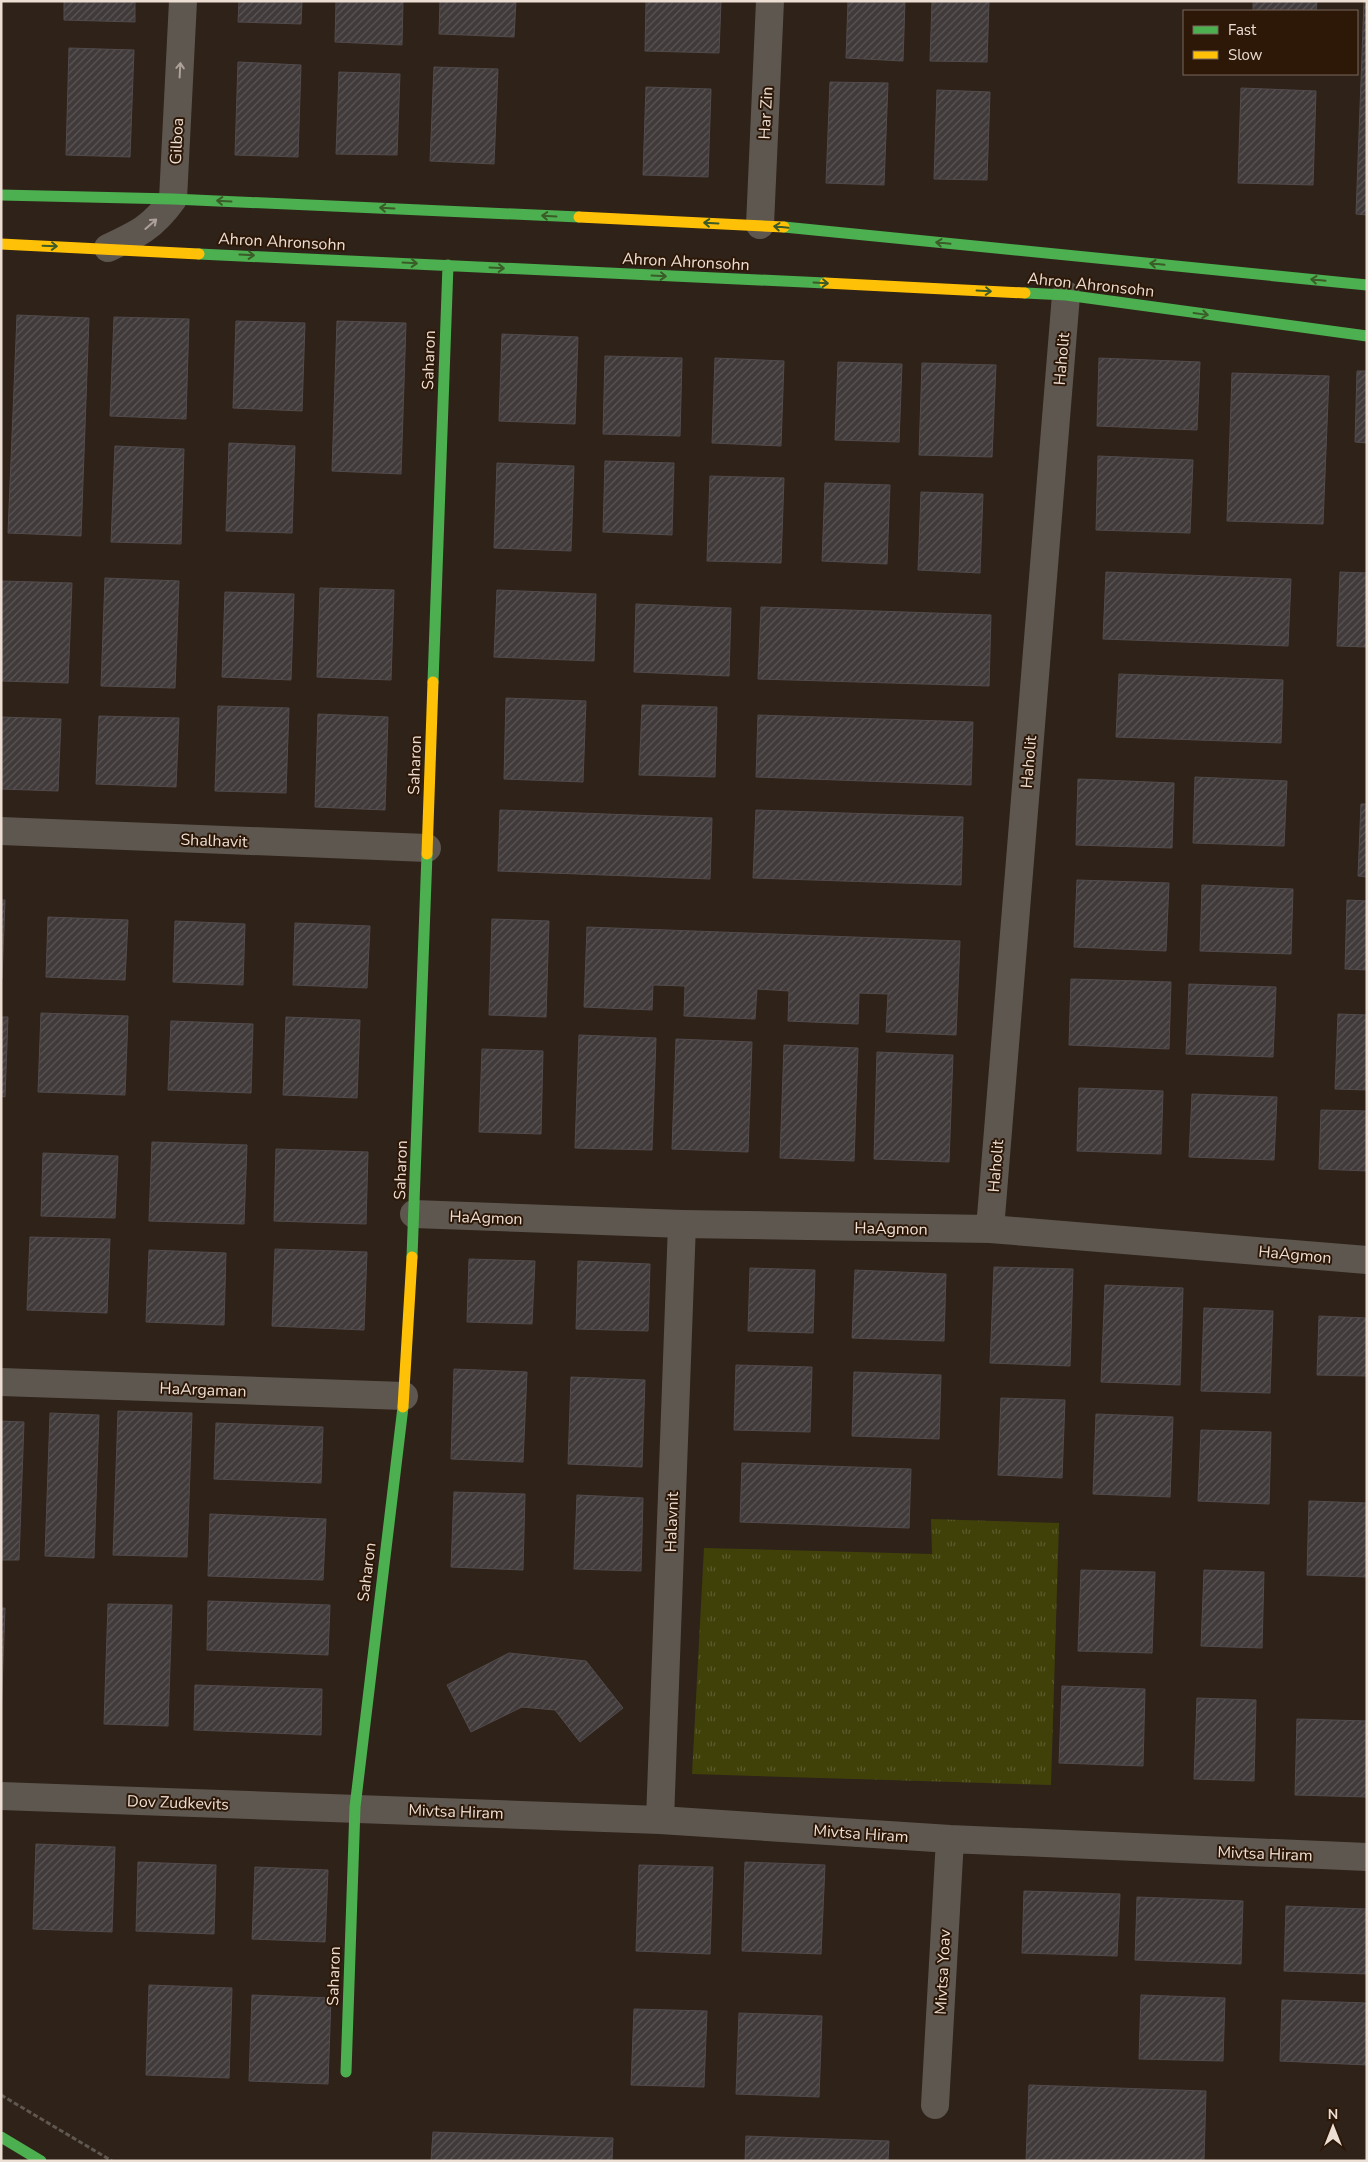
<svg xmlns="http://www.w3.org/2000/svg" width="1368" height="2162" viewBox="0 0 1368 2162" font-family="'Nunito Sans',sans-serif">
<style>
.grass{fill:url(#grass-tufts)}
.building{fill:url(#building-hatch);stroke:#524b4c}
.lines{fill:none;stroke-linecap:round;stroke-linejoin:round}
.path{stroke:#5f5750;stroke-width:3;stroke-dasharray:5 2.5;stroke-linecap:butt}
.street{stroke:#5e5750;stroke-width:28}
.fast{stroke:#4caf50;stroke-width:11}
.slow{stroke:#ffc107;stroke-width:11}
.oneway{stroke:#ada199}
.oneway2{stroke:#3b5c28}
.labels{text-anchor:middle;stroke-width:4;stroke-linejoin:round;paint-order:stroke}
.street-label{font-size:16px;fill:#edded4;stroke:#2d1808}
</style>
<defs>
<pattern id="grass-tufts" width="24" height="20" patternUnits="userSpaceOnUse" patternTransform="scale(1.25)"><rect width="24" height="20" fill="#3f4109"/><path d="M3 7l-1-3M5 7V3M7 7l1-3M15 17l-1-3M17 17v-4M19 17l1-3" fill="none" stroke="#5b5c2c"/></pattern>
<pattern id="building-hatch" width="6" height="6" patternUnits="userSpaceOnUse" patternTransform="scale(1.25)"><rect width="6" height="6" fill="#413a3a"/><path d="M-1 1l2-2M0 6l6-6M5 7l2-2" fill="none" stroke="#5d5656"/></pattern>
</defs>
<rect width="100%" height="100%" fill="#2f2219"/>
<!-- grass -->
<path class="grass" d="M 931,1519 L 1059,1523 L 1051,1785 L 692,1774 L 704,1548 L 932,1554 Z"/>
<!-- building -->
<path class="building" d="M 64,1 L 135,1 L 135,22 L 64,20 Z
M 239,1 L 302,1 L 301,24 L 238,22 Z
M 336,1 L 403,1 L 402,45 L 335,42 Z
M 440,1 L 516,1 L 514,37 L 439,34 Z
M 646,1 L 721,1 L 719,53 L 645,51 Z
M 848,1 L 905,1 L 903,61 L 846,58 Z
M 932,1 L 989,1 L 987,62 L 930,61 Z
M 1253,1 L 1317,1 L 1316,11 L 1253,11 Z
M 1364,1 L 1367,1 L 1367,215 L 1356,214 Z
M 69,48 L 134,50 L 130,157 L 66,155 Z
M 238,62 L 301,65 L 298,157 L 235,155 Z
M 434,67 L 498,69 L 494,164 L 430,161 Z
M 339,72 L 400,74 L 397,155 L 336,154 Z
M 830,82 L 888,83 L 884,185 L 826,183 Z
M 646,87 L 711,89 L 708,177 L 643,175 Z
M 1241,88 L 1316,91 L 1313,185 L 1238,183 Z
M 937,90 L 990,92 L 987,180 L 934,179 Z
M 17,315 L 89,318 L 81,536 L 8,533 Z
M 114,317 L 189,319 L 186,419 L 110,416 Z
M 236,321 L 305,323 L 302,411 L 233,408 Z
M 337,321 L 406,323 L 401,474 L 332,471 Z
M 502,334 L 578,337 L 575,424 L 499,421 Z
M 605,356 L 682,358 L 680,436 L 603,434 Z
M 715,358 L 784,361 L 781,446 L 712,443 Z
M 1099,358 L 1200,362 L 1197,430 L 1097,426 Z
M 838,362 L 902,364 L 899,442 L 835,440 Z
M 922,363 L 996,365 L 992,457 L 919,455 Z
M 1357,371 L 1367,371 L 1367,443 L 1355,442 Z
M 1232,373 L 1329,376 L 1323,524 L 1227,521 Z
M 229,443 L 295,446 L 292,533 L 226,531 Z
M 115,446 L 184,449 L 181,544 L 111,542 Z
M 1098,456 L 1193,460 L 1190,533 L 1096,530 Z
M 605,461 L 674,463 L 672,535 L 603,532 Z
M 497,463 L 574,466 L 571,551 L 494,548 Z
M 710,476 L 784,478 L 781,563 L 707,561 Z
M 825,483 L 890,485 L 887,564 L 822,561 Z
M 921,492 L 983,494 L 980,573 L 918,570 Z
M 1106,572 L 1291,579 L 1288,646 L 1103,639 Z
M 1340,572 L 1367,573 L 1367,647 L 1337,646 Z
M 105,578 L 179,581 L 175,688 L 101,686 Z
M 1,581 L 72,583 L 68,683 L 1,681 Z
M 320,588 L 394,590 L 391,680 L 317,677 Z
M 497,590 L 596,594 L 594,661 L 494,657 Z
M 225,592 L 294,594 L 291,680 L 222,677 Z
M 636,604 L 731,608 L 729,676 L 634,672 Z
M 761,607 L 991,615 L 989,686 L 758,679 Z
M 1119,674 L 1283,680 L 1281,743 L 1116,737 Z
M 506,698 L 586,701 L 583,782 L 504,779 Z
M 642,705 L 717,707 L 715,777 L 639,775 Z
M 218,706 L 289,708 L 286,793 L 215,791 Z
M 318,714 L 388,717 L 385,810 L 315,807 Z
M 758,715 L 973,722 L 971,785 L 756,777 Z
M 99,716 L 179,718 L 176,787 L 96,784 Z
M 1,717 L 61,719 L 58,791 L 1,789 Z
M 1195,777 L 1287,781 L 1284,846 L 1193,843 Z
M 1078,779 L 1174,783 L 1172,848 L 1076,845 Z
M 1361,804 L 1367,804 L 1367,877 L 1358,876 Z
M 500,810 L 712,818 L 710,879 L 498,871 Z
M 756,810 L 963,817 L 961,885 L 753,878 Z
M 1077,880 L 1169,883 L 1166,951 L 1074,947 Z
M 1202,885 L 1293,889 L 1291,954 L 1200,951 Z
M 1,900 L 5,900 L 2,979 L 1,979 Z
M 1347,900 L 1367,901 L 1367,970 L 1345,969 Z
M 48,917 L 128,920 L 125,980 L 46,977 Z
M 492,919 L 549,921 L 546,1017 L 489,1015 Z
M 175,921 L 245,924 L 243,985 L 173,982 Z
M 295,923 L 370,926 L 367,988 L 293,985 Z
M 587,927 L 960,941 L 956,1035 L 886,1032 L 888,994 L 859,993 L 858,1024 L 788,1021 L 789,991 L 757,989 L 755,1019 L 684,1016 L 685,986 L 653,985 L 652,1010 L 584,1007 Z
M 1071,979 L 1171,982 L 1169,1049 L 1069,1045 Z
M 1189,984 L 1276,987 L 1273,1057 L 1186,1054 Z
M 41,1013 L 128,1016 L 125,1095 L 38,1092 Z
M 1338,1014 L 1367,1015 L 1367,1090 L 1335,1089 Z
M 1,1017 L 8,1017 L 5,1097 L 1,1096 Z
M 286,1017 L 360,1020 L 357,1098 L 283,1095 Z
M 171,1021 L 253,1024 L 251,1093 L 168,1090 Z
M 579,1035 L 656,1038 L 652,1150 L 575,1148 Z
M 676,1039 L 752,1042 L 748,1152 L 672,1149 Z
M 784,1045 L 858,1048 L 854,1161 L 780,1158 Z
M 482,1049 L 543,1051 L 541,1134 L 479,1132 Z
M 877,1052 L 953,1055 L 949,1162 L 874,1159 Z
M 1079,1088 L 1163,1091 L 1161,1154 L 1077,1151 Z
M 1192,1094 L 1277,1097 L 1274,1160 L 1189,1157 Z
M 1321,1110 L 1367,1111 L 1367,1171 L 1319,1169 Z
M 152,1142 L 247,1145 L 244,1224 L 149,1221 Z
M 276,1149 L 368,1152 L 366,1224 L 274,1221 Z
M 43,1153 L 118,1156 L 115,1218 L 41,1216 Z
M 30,1237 L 110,1239 L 107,1313 L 27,1310 Z
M 275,1249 L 367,1252 L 364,1330 L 272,1326 Z
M 149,1250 L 226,1253 L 224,1325 L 146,1322 Z
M 469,1259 L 535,1261 L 532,1324 L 467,1322 Z
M 578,1261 L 650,1264 L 648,1331 L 576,1329 Z
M 994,1267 L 1073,1269 L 1070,1366 L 990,1363 Z
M 750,1268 L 815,1270 L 813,1333 L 748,1331 Z
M 855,1270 L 946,1274 L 944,1341 L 852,1338 Z
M 1105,1285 L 1183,1288 L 1180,1385 L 1101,1382 Z
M 1204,1308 L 1273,1311 L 1270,1393 L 1201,1391 Z
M 1319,1316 L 1367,1318 L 1367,1376 L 1317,1375 Z
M 736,1365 L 812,1367 L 810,1432 L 734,1430 Z
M 454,1369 L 527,1372 L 523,1462 L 451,1459 Z
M 854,1372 L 941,1375 L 939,1439 L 852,1436 Z
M 571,1377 L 645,1380 L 642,1467 L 568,1464 Z
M 1001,1398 L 1065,1400 L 1062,1478 L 998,1475 Z
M 118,1411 L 192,1413 L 187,1557 L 113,1555 Z
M 50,1413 L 99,1415 L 94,1558 L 45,1556 Z
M 1096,1414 L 1173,1417 L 1170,1497 L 1093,1494 Z
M 1,1421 L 24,1422 L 19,1560 L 1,1560 Z
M 216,1423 L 323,1427 L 321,1483 L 214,1479 Z
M 1201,1430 L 1271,1432 L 1269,1504 L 1198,1501 Z
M 742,1463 L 911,1469 L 909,1528 L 740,1522 Z
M 454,1492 L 525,1494 L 523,1570 L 451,1567 Z
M 577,1495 L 643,1498 L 641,1571 L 574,1569 Z
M 1309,1501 L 1367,1503 L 1367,1577 L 1307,1575 Z
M 210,1514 L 326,1519 L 323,1580 L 208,1576 Z
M 1081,1570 L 1155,1572 L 1152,1653 L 1078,1651 Z
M 1204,1570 L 1264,1572 L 1262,1648 L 1201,1646 Z
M 208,1601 L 330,1605 L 328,1655 L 207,1650 Z
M 108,1604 L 172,1605 L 168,1726 L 104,1724 Z
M 1,1608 L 5,1608 L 1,1717 Z
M 509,1653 L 586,1661 L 623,1708 L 580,1742 L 555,1710 L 522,1707 L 471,1732 L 447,1685 Z
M 195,1685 L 322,1689 L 321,1735 L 194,1730 Z
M 1062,1686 L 1145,1689 L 1143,1766 L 1059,1763 Z
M 1197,1698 L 1256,1700 L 1254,1781 L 1194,1779 Z
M 1297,1719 L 1367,1721 L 1367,1797 L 1295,1795 Z
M 36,1844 L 115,1847 L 112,1932 L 33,1929 Z
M 138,1862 L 216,1865 L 214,1934 L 136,1931 Z
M 745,1862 L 825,1865 L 821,1954 L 742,1951 Z
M 639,1865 L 713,1867 L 710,1954 L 636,1951 Z
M 255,1867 L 328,1870 L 325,1942 L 252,1939 Z
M 1024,1891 L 1120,1894 L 1117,1956 L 1022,1953 Z
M 1137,1897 L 1243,1901 L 1241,1964 L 1135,1960 Z
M 1286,1906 L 1367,1909 L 1367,1974 L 1284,1971 Z
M 149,1985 L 232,1988 L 229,2078 L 146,2075 Z
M 252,1995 L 331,1998 L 328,2084 L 249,2081 Z
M 1141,1995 L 1225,1998 L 1223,2061 L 1139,2059 Z
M 1282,2000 L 1367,2003 L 1367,2065 L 1280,2061 Z
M 634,2009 L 707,2011 L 704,2087 L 631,2085 Z
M 739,2013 L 822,2016 L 819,2097 L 736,2094 Z
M 1029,2085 L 1206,2091 L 1204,2161 L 1026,2161 Z
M 433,2132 L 613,2138 L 612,2161 L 431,2161 Z
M 746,2136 L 889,2141 L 888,2161 L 745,2161 Z"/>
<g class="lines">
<!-- path -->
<path class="path" d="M 1,2095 L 112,2161"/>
<!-- street -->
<path class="street" d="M 760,225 L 770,1
M 108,248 C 138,234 153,227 173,199 L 183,1
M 1,831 L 427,848
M 414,1214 L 682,1224 L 990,1229 L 1367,1260
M 990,1229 L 1066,295
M 1,1382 L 404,1396
M 1,1796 L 660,1820 L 950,1839 L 1367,1857
M 660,1820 L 682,1224
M 935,2105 L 950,1839"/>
<!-- fast -->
<path class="fast" d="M 1,195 L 173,199 L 579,217
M 784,227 L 1367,285
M 199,254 L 825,283
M 1025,293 L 1066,295 L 1367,336
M 433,682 L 448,265
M 412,1257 L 427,854
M 346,2072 L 355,1807 L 403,1407
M 1,2137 L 41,2161"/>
<!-- slow -->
<path class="slow" d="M 579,217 L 784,227
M 1,244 L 199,254
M 825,283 L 1025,293
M 427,854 L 433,682
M 403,1407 L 412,1257"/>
</g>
<!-- one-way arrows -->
<defs><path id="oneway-shaft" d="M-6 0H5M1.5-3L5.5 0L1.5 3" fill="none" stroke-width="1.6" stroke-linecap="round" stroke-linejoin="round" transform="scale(1.25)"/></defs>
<g class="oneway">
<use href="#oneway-shaft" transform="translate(180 70) rotate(-87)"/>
<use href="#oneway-shaft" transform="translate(151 224) rotate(-41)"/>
</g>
<g class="oneway2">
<use href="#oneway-shaft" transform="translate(224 201) rotate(-177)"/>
<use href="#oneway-shaft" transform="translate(387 208) rotate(-177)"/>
<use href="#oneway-shaft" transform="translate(549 216) rotate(-177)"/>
<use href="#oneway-shaft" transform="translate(711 223) rotate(-177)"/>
<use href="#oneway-shaft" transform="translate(781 227) rotate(-174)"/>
<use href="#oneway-shaft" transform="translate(943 243) rotate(-174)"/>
<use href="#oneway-shaft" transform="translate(50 246) rotate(2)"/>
<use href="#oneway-shaft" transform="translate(247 255) rotate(3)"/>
<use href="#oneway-shaft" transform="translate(410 263) rotate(3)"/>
<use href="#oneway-shaft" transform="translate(1157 264) rotate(-174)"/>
<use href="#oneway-shaft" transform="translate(497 268) rotate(3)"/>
<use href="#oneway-shaft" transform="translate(659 276) rotate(3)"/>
<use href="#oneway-shaft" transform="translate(1318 280) rotate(-174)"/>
<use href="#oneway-shaft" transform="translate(821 283) rotate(3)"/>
<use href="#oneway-shaft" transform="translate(984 291) rotate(3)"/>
<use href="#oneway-shaft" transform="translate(1201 314) rotate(8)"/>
</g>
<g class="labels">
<!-- street labels -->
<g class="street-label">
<text transform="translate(765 113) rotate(-87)" y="6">Har Zin</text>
<text transform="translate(176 141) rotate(-87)" y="6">Gilboa</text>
<text transform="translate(282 241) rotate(3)" y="6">Ahron Ahronsohn</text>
<text transform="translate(686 261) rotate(3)" y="6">Ahron Ahronsohn</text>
<text transform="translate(1091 284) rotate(6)" y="6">Ahron Ahronsohn</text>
<text transform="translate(1061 359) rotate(-85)" y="6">Haholit</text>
<text transform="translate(428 360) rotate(-88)" y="6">Saharon</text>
<text transform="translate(1028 762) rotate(-85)" y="6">Haholit</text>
<text transform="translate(414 765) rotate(-88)" y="6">Saharon</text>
<text transform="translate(214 840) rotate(2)" y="6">Shalhavit</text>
<text transform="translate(995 1166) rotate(-85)" y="6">Haholit</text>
<text transform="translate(400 1170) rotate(-88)" y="6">Saharon</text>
<text transform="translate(486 1217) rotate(2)" y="6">HaAgmon</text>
<text transform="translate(891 1228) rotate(1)" y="6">HaAgmon</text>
<text transform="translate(1295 1254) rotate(5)" y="6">HaAgmon</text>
<text transform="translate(203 1389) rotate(2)" y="6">HaArgaman</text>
<text transform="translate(671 1522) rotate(-88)" y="6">Halavnit</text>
<text transform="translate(366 1572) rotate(-83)" y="6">Saharon</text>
<text transform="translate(178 1802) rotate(2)" y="6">Dov Zudkevits</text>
<text transform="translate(456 1811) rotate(2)" y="6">Mivtsa Hiram</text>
<text transform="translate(861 1833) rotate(4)" y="6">Mivtsa Hiram</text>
<text transform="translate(1265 1853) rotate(2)" y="6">Mivtsa Hiram</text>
<text transform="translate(942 1972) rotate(-87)" y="6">Mivtsa Yoav</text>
<text transform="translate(333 1976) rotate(-88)" y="6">Saharon</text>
</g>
</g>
<!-- border -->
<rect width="1368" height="2162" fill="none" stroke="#edded4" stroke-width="5"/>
<!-- legend -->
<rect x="1183" y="10" width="175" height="65" fill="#2d1808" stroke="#7a675a"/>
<rect x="1193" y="26" width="25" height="8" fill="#4caf50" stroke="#7a675a"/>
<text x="1228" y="35" font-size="15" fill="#edded4">Fast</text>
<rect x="1193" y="51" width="25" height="8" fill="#ffc107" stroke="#7a675a"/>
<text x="1228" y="60" font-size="15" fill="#edded4">Slow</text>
<!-- north arrow -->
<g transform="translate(1333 2127)" stroke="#2d1808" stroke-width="4" paint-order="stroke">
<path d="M0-4L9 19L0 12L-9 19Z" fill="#edded4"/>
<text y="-8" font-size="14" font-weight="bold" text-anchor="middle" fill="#edded4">N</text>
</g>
</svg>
